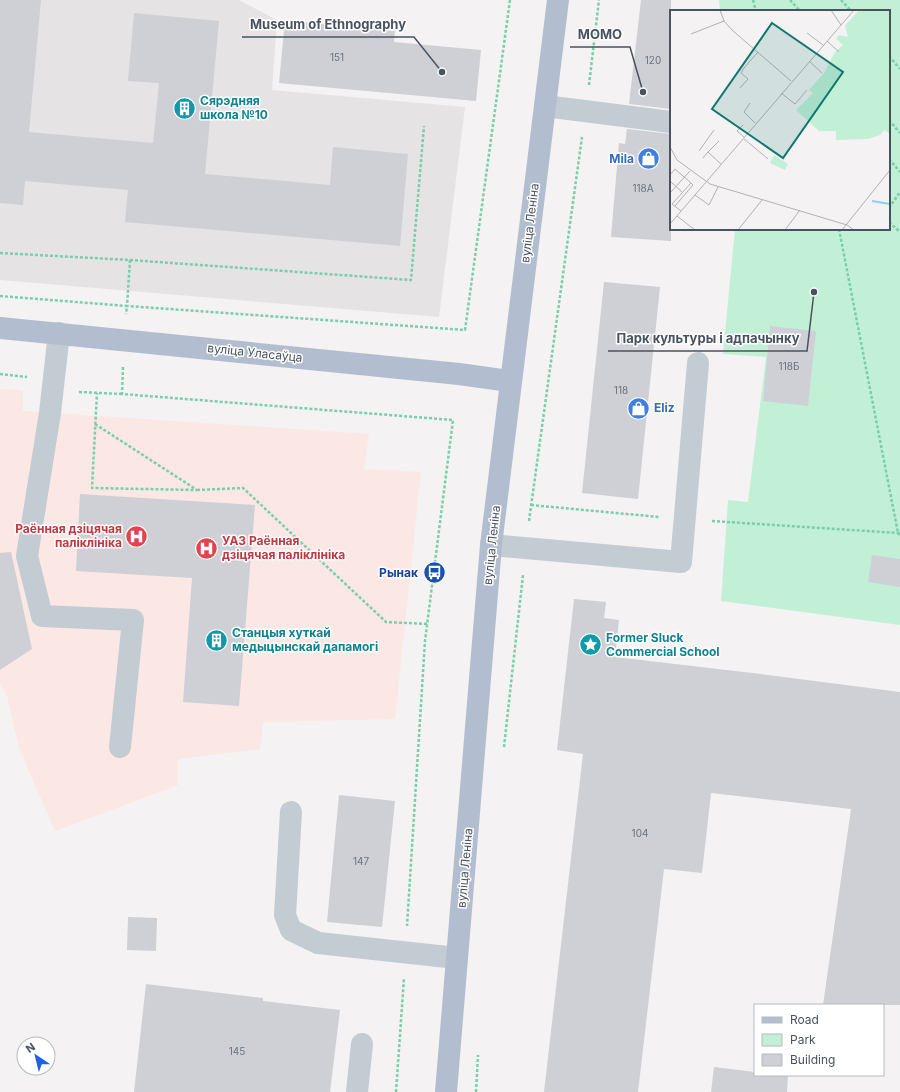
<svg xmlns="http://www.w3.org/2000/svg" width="900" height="1092" viewBox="0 0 900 1092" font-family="Inter,sans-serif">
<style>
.education{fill:#e5e3e4}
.medical{fill:#fbe8e4}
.green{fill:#c2f0d7}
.building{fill:#ced0d6}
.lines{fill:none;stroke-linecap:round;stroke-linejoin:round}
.path{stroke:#79ceab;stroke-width:2.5;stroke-dasharray:3 2;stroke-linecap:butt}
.minor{stroke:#c3cbd3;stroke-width:22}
.major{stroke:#b2bed0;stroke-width:22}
.labels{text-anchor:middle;stroke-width:3;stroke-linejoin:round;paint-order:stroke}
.number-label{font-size:10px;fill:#6a727d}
.culture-label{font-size:12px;font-weight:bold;fill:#0d838f;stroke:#fff;text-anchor:start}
.shop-label{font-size:12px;font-weight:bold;fill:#366cbe;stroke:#fff;text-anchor:end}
.street-label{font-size:12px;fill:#49535f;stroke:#fff}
.health-label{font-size:12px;font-weight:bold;fill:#be3a42;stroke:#fff;text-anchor:end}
.transit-label{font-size:12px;font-weight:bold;fill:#164399;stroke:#fff;text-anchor:end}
.inset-river{fill:none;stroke:#8fd1ec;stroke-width:2}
.inset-road{fill:none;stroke:#b0b2b7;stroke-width:1}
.view{fill:#0f766e;fill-opacity:0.15;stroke:#0f766e;stroke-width:2}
.inset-edge{fill:none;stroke:#49535f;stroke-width:2}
.leader{fill:none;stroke:#49535f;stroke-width:1.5}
.callout-dot{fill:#49535f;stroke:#fff;stroke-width:1.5}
.callout-label{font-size:13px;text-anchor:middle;font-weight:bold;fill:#49535f;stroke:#fff;stroke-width:3;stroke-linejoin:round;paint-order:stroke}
</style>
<rect width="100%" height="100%" fill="#f4f2f2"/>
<!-- education -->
<path class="education" d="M 0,0 L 239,0 L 277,20 L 272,90 L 465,107 L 439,317 L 0,280 Z"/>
<!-- medical -->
<path class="medical" d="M 0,389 L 23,390 L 23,411 L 369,434 L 364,469 L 421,472 L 395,719 L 263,722 L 260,749 L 178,759 L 178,785 L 55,831 L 19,748 L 7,696 L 0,684 Z"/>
<!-- green -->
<path class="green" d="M 719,0 L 900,0 L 900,625 L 721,601 L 728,500 L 748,502 L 766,357 L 723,354 L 735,229 L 889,229 L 889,11 L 720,11 Z"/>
<!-- building -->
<path class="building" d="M 0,0 L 41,0 L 29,132 L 153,143 L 159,83 L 128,81 L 134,13 L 219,21 L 205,174 L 330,185 L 333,147 L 408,154 L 400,246 L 125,222 L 128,190 L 25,181 L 23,205 L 0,203 Z
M 641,0 L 671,0 L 671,109 L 629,104 Z
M 285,20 L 395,31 L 394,42 L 481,50 L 476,101 L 279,83 Z
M 627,129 L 671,134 L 671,241 L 611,237 L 619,143 L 625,144 Z
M 604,282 L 660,287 L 638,499 L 582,493 Z
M 770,326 L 816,331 L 808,406 L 763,401 Z
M 80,494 L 255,505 L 239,706 L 183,702 L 192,578 L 76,571 Z
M 11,552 L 32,649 L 0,670 L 0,553 Z
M 872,555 L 900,559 L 900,587 L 868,582 Z
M 574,599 L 606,602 L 604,618 L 619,620 L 615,657 L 761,674 L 900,692 L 900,1005 L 823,1005 L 851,809 L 711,793 L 702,873 L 664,869 L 638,1092 L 544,1092 L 583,754 L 557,750 Z
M 339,795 L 395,801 L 382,927 L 327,922 Z
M 128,917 L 157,918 L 156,951 L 127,950 Z
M 146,984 L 263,998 L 263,1001 L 340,1010 L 330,1092 L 134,1092 Z
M 714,1067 L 755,1072 L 755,1075 L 788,1076 L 787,1092 L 711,1092 Z"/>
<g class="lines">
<!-- path -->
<path class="path" d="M 753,0 L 756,11
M 790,0 L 800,11
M 841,0 L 851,11
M 889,56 L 900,69
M 589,85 L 599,0
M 889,120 L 900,133
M 889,159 L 900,172
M 889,208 L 900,192
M 889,222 L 900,232
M 839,229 L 898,533 L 900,535
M 0,253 L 130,260 L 127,306 L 465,330 L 510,0
M 130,260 L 411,280 L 424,126
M 0,296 L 127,306 L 126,314
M 123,367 L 122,394 L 453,420 L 425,641 L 407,926
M 0,374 L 27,377
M 79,392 L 122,394
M 95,424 L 197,490 L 92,488 L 97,393
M 197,490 L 243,488 L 386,622 L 427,624
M 531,505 L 659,517
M 529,521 L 582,137
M 712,521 L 898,533 L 900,532
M 504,747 L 523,575
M 396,1092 L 404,978
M 476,1092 L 478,1055"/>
<!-- minor -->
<path class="minor" d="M 545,106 L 671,122
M 59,333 L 50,413 L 27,556 L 42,616 L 133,620 L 120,747
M 491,545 L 681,562 L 698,363
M 291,812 L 285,915 L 291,930 L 318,943 L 457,958
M 357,1092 L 362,1044"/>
<!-- major -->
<path class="major" d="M 0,328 L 459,374 L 510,381
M 446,1092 L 491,545 L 558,0"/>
</g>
<!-- icons -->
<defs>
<symbol id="building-disc" viewBox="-11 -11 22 22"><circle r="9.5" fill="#0f9aa8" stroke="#fff"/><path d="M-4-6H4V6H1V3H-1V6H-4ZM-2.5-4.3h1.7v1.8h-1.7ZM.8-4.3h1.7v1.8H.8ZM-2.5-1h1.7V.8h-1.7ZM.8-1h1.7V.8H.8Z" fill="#fff"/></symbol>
<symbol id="shop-disc" viewBox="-11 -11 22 22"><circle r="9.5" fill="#3f7fe0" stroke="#fff"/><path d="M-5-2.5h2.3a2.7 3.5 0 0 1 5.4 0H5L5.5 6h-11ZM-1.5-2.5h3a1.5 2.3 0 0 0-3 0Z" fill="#fff"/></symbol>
<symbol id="hospital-disc" viewBox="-11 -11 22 22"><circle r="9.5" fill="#e0444e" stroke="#fff"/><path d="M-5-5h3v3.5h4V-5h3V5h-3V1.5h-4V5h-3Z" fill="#fff"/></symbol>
<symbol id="bus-disc" viewBox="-11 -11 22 22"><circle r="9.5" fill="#1a4fb4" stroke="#fff"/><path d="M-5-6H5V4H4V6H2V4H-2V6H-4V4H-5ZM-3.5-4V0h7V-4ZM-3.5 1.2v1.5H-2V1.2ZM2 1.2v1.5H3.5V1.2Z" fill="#fff"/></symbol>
<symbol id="sight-disc" viewBox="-11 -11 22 22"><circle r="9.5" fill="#0f9aa8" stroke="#fff"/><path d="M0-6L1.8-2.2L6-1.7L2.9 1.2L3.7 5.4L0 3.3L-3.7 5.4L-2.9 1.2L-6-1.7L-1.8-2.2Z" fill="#fff"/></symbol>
</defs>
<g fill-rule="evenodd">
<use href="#building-disc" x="172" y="96" width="25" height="25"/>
<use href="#shop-disc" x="636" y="146" width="25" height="25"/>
<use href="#shop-disc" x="626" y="396" width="25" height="25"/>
<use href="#hospital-disc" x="124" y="524" width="25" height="25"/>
<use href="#hospital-disc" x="194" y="536" width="25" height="25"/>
<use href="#bus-disc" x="422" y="560" width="25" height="25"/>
<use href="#building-disc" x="204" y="628" width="25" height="25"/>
<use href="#sight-disc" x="578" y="632" width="25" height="25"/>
</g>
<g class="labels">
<!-- number labels -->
<g class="number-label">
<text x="337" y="61">151</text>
<text x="653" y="64">120</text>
<text x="643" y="192">118А</text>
<text x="789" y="370">118Б</text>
<text x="621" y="394">118</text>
<text x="640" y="837">104</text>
<text x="361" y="865">147</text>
<text x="237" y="1055">145</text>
</g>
<!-- culture labels -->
<g class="culture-label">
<text x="200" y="105">Сярэдняя<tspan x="200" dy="14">школа №10</tspan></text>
<text x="232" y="637">Станцыя хуткай<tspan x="232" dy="14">медыцынскай дапамогі</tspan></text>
<text x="606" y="642">Former Sluck<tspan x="606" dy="14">Commercial School</tspan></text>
</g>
<!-- shop labels -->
<g class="shop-label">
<text x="634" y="163">Mila</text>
<text x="654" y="412" text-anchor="start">Eliz</text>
</g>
<!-- street labels -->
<g class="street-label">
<text transform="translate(530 223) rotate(-83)" y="4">вуліца Леніна</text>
<text transform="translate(255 353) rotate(6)" y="4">вуліца Уласаўца</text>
<text transform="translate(492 545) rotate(-84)" y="4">вуліца Леніна</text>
<text transform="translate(465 868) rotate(-85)" y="4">вуліца Леніна</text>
</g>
<!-- health labels -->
<g class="health-label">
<text x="122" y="533">Раённая дзіцячая<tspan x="122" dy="14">паліклініка</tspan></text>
<text x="222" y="545" text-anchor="start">УАЗ Раённая<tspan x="222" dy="14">дзіцячая паліклініка</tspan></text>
</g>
<!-- transit labels -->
<g class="transit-label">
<text x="418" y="577">Рынак</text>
</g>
</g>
<!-- overview -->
<g transform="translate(670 10)">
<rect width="220" height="220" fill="#f4f2f2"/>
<path d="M 189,0 L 220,0 L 220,124 L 214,120 L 210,125 L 198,129 L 166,130 L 166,121 L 149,121 L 126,100 L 143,83 L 139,80 L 154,63 L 165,42 L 173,35 L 166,29 L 169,25 L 178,27 L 175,16 ZM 104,145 L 118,154 L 115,160 L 100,153 Z" fill="#c2f0d7"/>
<path class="inset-river" d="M 202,191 L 220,194"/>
<path class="inset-road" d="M 50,0 L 54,11 L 62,20 L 121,71M 161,0 L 171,15M 137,23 L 153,35M 21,24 L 54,11M 157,31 L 169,42M 139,51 L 152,63M 70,78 L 78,69 L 71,63 L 74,58 L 88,42M 111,83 L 125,94 L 137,80M 80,93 L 74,102 L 85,113M 73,115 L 67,121 L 74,127M 73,128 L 98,149M 0,137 L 7,150 L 40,174 L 177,215 L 184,220M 29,141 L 44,120M 38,142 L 49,131M 33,148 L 38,142 L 51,154M 0,165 L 5,159 L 21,173 L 2,194 L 11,201M 0,171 L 12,182M 0,183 L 20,161M 25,185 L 39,195 L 48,177M 5,196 L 23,175 L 21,173M 7,206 L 25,220M 0,214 L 184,0M 68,220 L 92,190M 115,220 L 130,200M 172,220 L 220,160"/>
<path class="view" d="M 102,13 L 173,62 L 113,148 L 42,99 Z"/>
<rect width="220" height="220" class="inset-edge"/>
</g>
<!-- callouts -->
<path class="leader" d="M442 72L414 37H242M643 92L630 47H570M814 292L807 351H608"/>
<g class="callout-dot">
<circle cx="442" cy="72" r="4"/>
<circle cx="643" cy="92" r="4"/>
<circle cx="814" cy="292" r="4"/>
</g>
<g class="callout-label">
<text x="328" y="29">Museum of Ethnography</text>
<text x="600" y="39">МОМО</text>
<text x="708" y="343">Парк культуры і адпачынку</text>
</g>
<!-- legend -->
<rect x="754" y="1004" width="130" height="72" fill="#ffffff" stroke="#b6babf"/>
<rect x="762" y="1017" width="20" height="6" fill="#b2bed0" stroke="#b6babf"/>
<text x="790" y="1024" font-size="12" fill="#49535f">Road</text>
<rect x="762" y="1034" width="20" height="12" fill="#c2f0d7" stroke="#b6babf"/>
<text x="790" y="1044" font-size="12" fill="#49535f">Park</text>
<rect x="762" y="1054" width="20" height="12" fill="#ced0d6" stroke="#b6babf"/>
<text x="790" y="1064" font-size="12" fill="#49535f">Building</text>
<!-- north arrow -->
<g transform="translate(36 1056) rotate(325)"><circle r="19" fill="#ffffff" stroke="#b6babf"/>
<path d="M0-3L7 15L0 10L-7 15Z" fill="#1b62e5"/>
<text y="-6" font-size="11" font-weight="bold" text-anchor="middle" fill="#49535f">N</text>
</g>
</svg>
